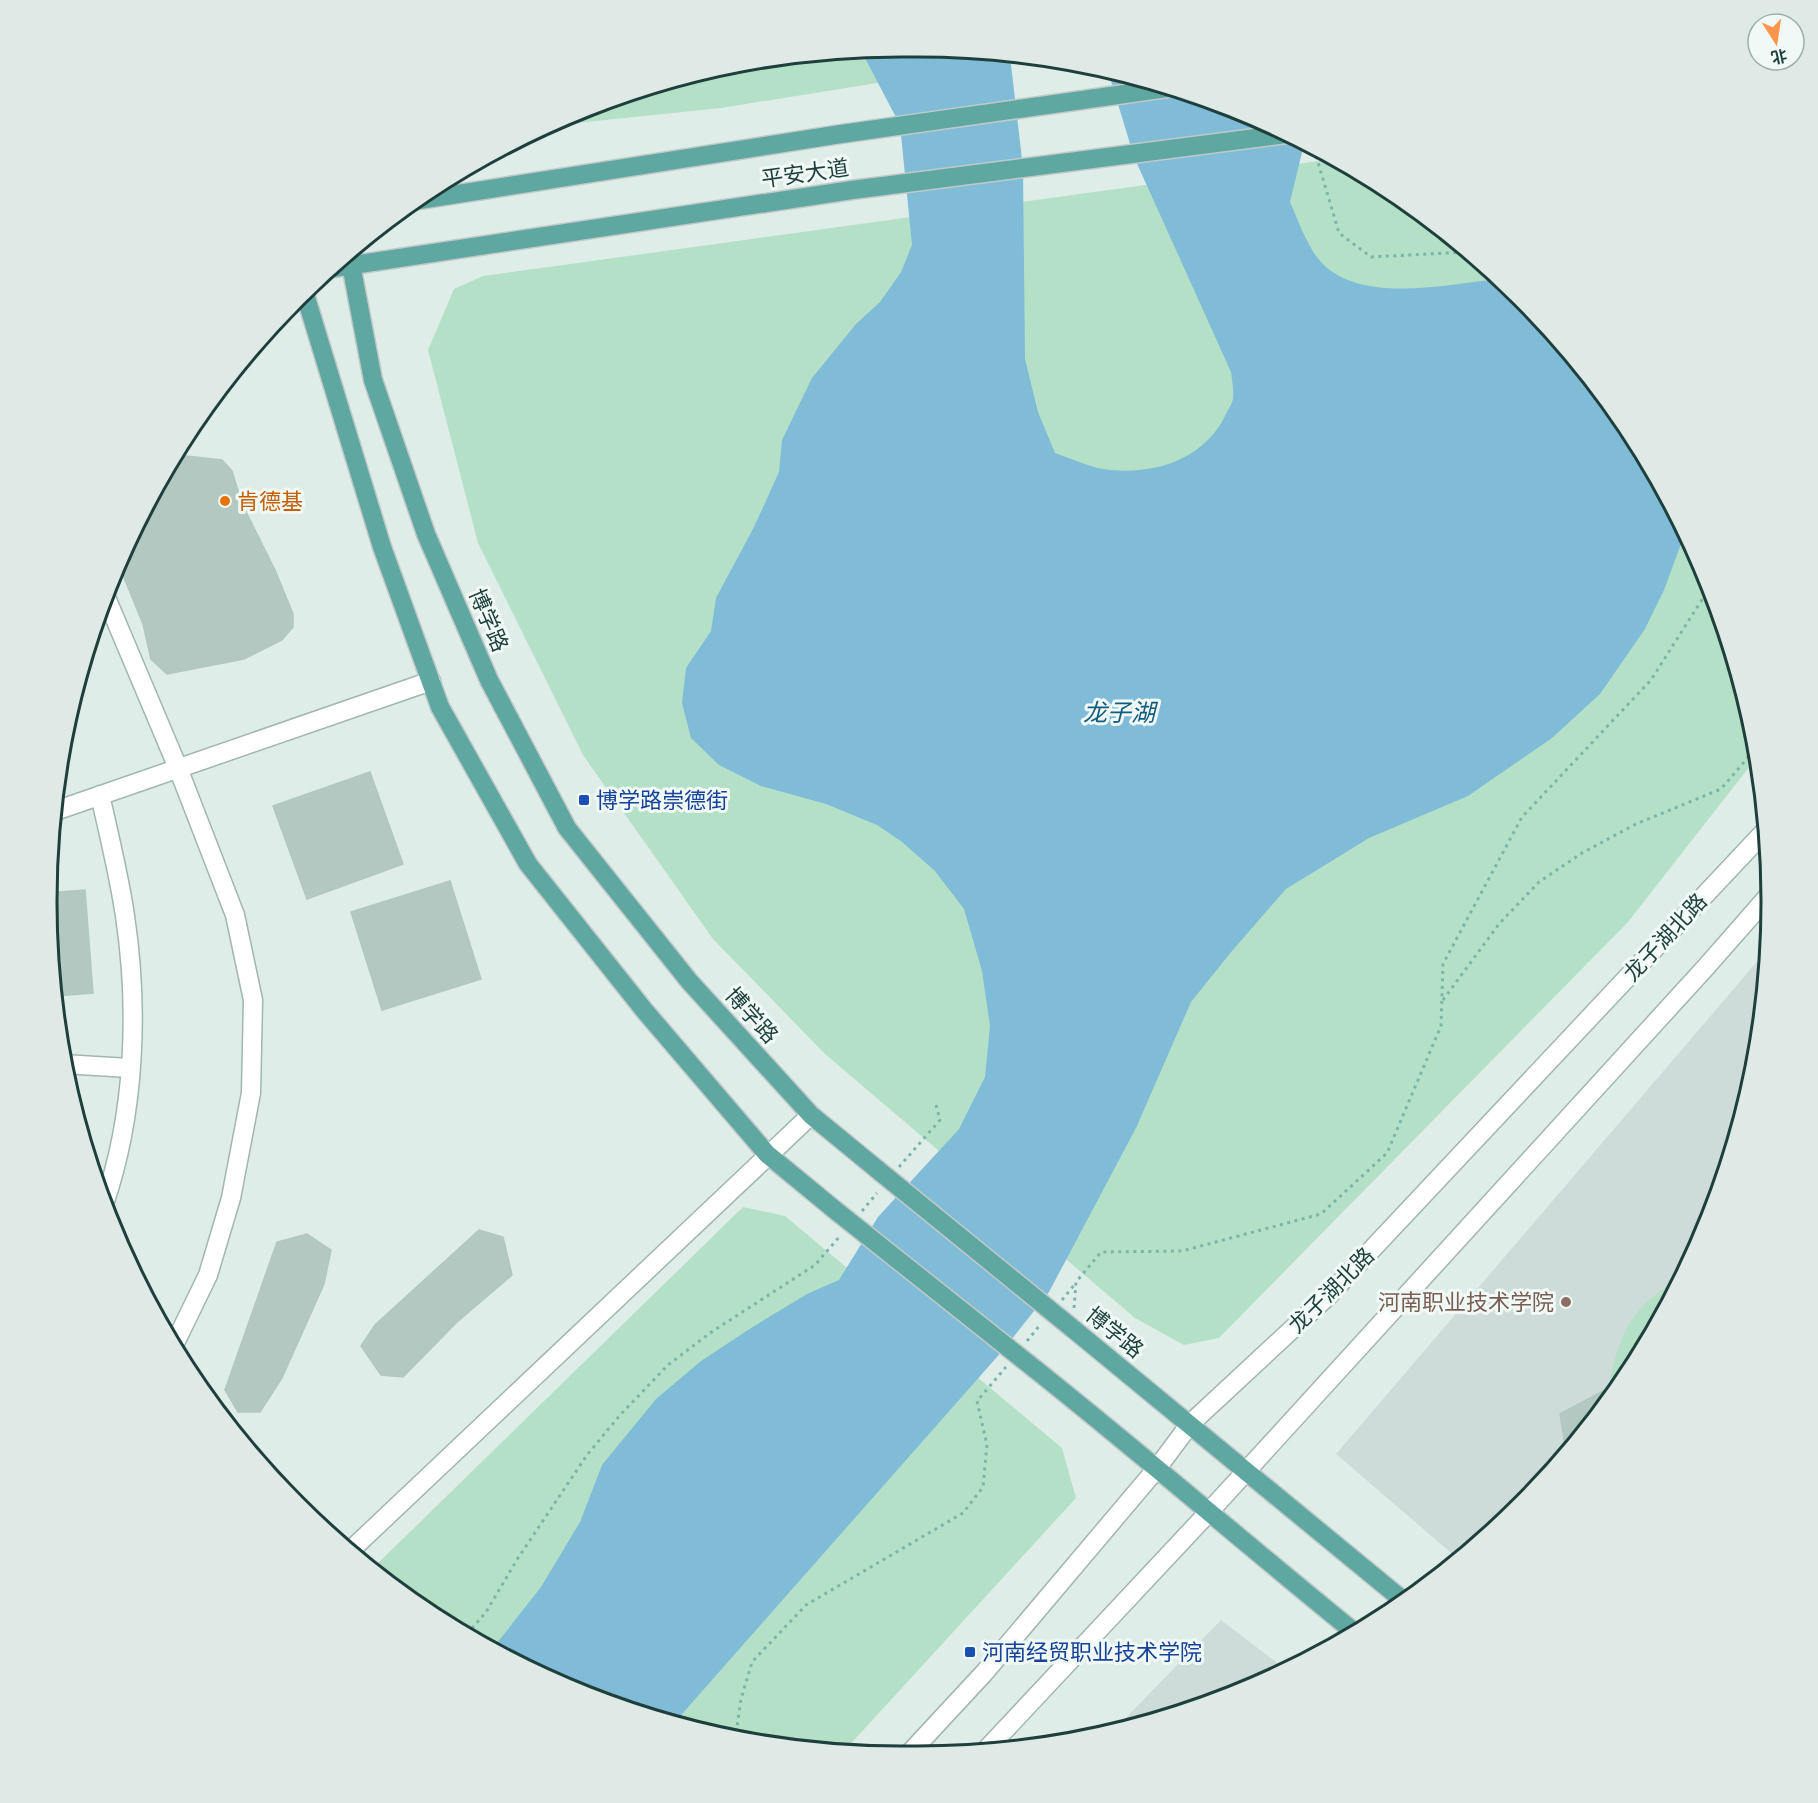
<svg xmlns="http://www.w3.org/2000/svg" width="1818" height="1803" viewBox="0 0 1818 1803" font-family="'PT Sans Narrow','Noto Sans SC',sans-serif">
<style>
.built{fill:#cddcd8}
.green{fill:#b5e0c8}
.water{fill:#80bcd8}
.building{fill:#b4c8c2;stroke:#b1c7c1;stroke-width:1.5}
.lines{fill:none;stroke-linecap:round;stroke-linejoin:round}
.minor-casing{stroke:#a1b5b1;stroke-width:21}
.major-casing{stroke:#c0c9c8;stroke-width:21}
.path{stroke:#7cb4ac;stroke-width:3;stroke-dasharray:3 4.5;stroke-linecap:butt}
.minor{stroke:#fff;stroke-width:18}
.major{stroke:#5fa7a1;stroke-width:18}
.major-bridge-casing{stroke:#c0c9c8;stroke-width:21;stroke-linecap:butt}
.major-bridge{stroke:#5fa7a1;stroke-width:18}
.food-dot{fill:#e8710a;stroke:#f0f9f6;stroke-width:2}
.transit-dot{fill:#1a4fb4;stroke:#f0f9f6;stroke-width:2}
.education-dot{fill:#8d6e63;stroke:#f0f9f6;stroke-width:2}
.labels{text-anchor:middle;stroke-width:6;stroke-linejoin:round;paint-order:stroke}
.street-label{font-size:22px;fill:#1e3f3b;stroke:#f0f9f6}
.food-label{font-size:22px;fill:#c56008;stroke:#f0f9f6;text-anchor:start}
.transit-label{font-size:22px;fill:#164399;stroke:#f0f9f6;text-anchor:start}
.education-label{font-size:22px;fill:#785e54;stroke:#f0f9f6;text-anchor:end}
.water-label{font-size:24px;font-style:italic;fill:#115c81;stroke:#f0f9f6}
.rim{fill:none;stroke:#1e3f3b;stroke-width:3}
</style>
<rect width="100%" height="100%" fill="#dfede9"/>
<!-- built -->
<path class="built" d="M 1767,950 L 1755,1068 L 1707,1228 L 1628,1376 L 1521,1506 L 1457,1558 L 1336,1454 Z
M 1221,1620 L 1285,1669 L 1244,1691 L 1113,1731 Z"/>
<!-- green -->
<path class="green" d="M 902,47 L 1033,58 L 721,108 L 548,126 L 574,112 L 734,63 Z
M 1333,159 L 1391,190 L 1521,297 L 1627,426 L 1706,574 L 1755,734 L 1757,757 L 1628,922 L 1219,1338 L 1184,1345 L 1135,1318 L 825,1054 L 713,939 L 583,755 L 478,543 L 428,350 L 454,289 L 483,276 Z
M 743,1207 L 785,1216 L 1062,1448 L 1076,1498 L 845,1750 L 735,1740 L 575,1692 L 427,1613 L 373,1568 Z
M 1680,1278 L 1628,1376 L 1606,1403 C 1611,1367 1620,1325 1649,1300 C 1658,1292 1670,1285 1680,1278 Z"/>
<!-- water -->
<path class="water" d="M 902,47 L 1010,56 L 1023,168 L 1025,359 L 1038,412 L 1055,453 C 1070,458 1087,466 1103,469 C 1151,476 1203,461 1225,416 C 1227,411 1232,405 1233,399 C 1234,391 1232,380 1231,372 L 1134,157 L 1108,71 L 1243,111 L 1304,144 L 1290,202 C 1298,220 1305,240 1316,256 C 1353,307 1446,284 1499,279 L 1521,297 L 1627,426 L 1685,533 L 1664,590 L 1645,629 L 1600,694 L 1552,738 L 1468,796 L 1369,838 L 1286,889 L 1232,951 L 1191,1002 L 1136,1128 L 1049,1292 L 1004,1349 L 675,1722 L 575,1692 L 493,1648 L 541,1587 L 580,1522 L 602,1465 L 656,1399 L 701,1361 L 751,1328 L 807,1294 L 839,1280 L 878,1217 L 959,1129 L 985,1077 L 990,1026 L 982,971 L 964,909 L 935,871 L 902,842 L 877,825 L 826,804 L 761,786 L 719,765 L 691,738 L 682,703 L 686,668 L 711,631 L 716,598 L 754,527 L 779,472 L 782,440 L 812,378 L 856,324 L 880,302 L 901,272 L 912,245 L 900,125 L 866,60 L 855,51 Z"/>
<!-- building -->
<path class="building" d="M 186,456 L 222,460 L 232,471 L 242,504 L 275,570 L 293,614 L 293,627 L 282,640 L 244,659 L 167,674 L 151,659 L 143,624 L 118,563 L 174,458 Z
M 370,772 L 403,864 L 307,899 L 273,806 Z
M 450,881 L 481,979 L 382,1010 L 351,912 Z
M 85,890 L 93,993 L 56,996 L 47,893 Z
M 479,1230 L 503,1237 L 512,1275 L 457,1322 L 403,1377 L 381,1375 L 361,1346 L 375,1325 Z
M 307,1234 L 331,1250 L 324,1284 L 282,1378 L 260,1412 L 238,1412 L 225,1390 L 277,1242 Z
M 1624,1380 L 1624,1381 L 1566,1451 L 1560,1414 Z"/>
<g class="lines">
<defs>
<path id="minor" d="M 105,595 L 178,768 L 235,915 L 253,1000 L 251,1093 L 231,1198 L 208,1275 L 174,1345
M 100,795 C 109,835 119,875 125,916 C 139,1009 135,1114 104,1204
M 55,811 L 431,681
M 63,1064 L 129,1068
M 351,1550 L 811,1115
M 986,1750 L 1208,1513 L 1706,967 L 1771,893
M 907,1756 L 984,1673 L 1158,1467 L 1190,1424 L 1329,1295 L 1765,831"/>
<path id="major" d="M 413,201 L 841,134 L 1167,88
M 349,254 L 373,380 L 426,534 L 489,680 L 567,828 L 689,981 L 811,1115 L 878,1170
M 333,268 L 852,190 L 1286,134
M 304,291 L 382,547 L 440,707 L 528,864 L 644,1010 L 767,1154 L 835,1210
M 1072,1328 L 1405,1602
M 1035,1369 C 1143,1455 1247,1545 1354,1632"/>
</defs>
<!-- minor casing -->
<use href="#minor" class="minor-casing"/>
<!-- major casing -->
<use href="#major" class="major-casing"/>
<!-- path -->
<path class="path" d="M 1314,149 L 1339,233 L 1371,257 L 1466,252
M 1443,1000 L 1499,924 L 1539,882 L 1582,853 L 1636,824 L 1721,789 L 1756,748
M 899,1167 L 940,1120 L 935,1101
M 862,1211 L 877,1193
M 1062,1300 L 1075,1284
M 1074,1308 L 1076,1282 L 1101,1252 L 1182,1251 L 1321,1214 L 1387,1153 L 1441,1026 L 1443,964 L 1522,817 L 1651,680 L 1710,587
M 1027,1341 L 1040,1325
M 467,1634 L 486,1612 L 518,1558 L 587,1455 L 621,1414 L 668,1365 L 710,1333 L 815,1265 L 840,1236
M 735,1740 L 741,1699 L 752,1662 L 806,1605 L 963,1513 L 983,1487 L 987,1445 L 977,1401 L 1006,1367"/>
<!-- minor -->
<use href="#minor" class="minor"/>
<!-- major -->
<use href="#major" class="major"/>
<defs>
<path id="major-bridge" d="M 878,1170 L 1072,1328
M 835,1210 L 1035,1369"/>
</defs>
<!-- major-bridge casing -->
<use href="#major-bridge" class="major-bridge-casing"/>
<!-- major-bridge -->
<use href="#major-bridge" class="major-bridge"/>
</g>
<!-- markers -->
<circle class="food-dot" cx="225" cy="501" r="6"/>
<g class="transit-dot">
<rect x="578" y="794" width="12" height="12" rx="3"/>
<rect x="964" y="1646" width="12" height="12" rx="3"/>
</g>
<circle class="education-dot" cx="1566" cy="1302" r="6"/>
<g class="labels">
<!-- street labels -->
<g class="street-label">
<text transform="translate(805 173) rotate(-8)" y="8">平安大道</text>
<text transform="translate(489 620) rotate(67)" y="8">博学路</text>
<text transform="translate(1665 937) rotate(-47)" y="8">龙子湖北路</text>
<text transform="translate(752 1015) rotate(48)" y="8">博学路</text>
<text transform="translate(1331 1290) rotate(-45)" y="8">龙子湖北路</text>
<text transform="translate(1115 1332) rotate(39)" y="8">博学路</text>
</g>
<!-- food labels -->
<g class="food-label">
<text x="237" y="509">肯德基</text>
</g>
<!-- transit labels -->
<g class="transit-label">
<text x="596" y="808">博学路崇德街</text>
<text x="982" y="1660">河南经贸职业技术学院</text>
</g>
<!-- education labels -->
<g class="education-label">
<text x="1554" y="1310">河南职业技术学院</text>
</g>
<!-- water labels -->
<g class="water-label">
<text x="1119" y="721">龙子湖</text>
</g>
</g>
<!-- crop -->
<path d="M0 0H1818V1803H0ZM901 57H917A844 844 0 0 1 1761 901V902A844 844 0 0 1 917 1746H901A844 844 0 0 1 57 902V901A844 844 0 0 1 901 57Z" fill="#dfeae7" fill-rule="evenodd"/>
<path class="rim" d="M901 57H917A844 844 0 0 1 1761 901V902A844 844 0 0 1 917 1746H901A844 844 0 0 1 57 902V901A844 844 0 0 1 901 57Z"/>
<!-- north arrow -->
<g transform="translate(1776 42) rotate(168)"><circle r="28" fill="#f0f9f6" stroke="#9cafab" stroke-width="1.5"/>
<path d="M0-4.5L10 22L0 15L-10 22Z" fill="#ff954b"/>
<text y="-9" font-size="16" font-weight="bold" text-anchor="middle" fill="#1e3f3b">北</text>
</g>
</svg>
